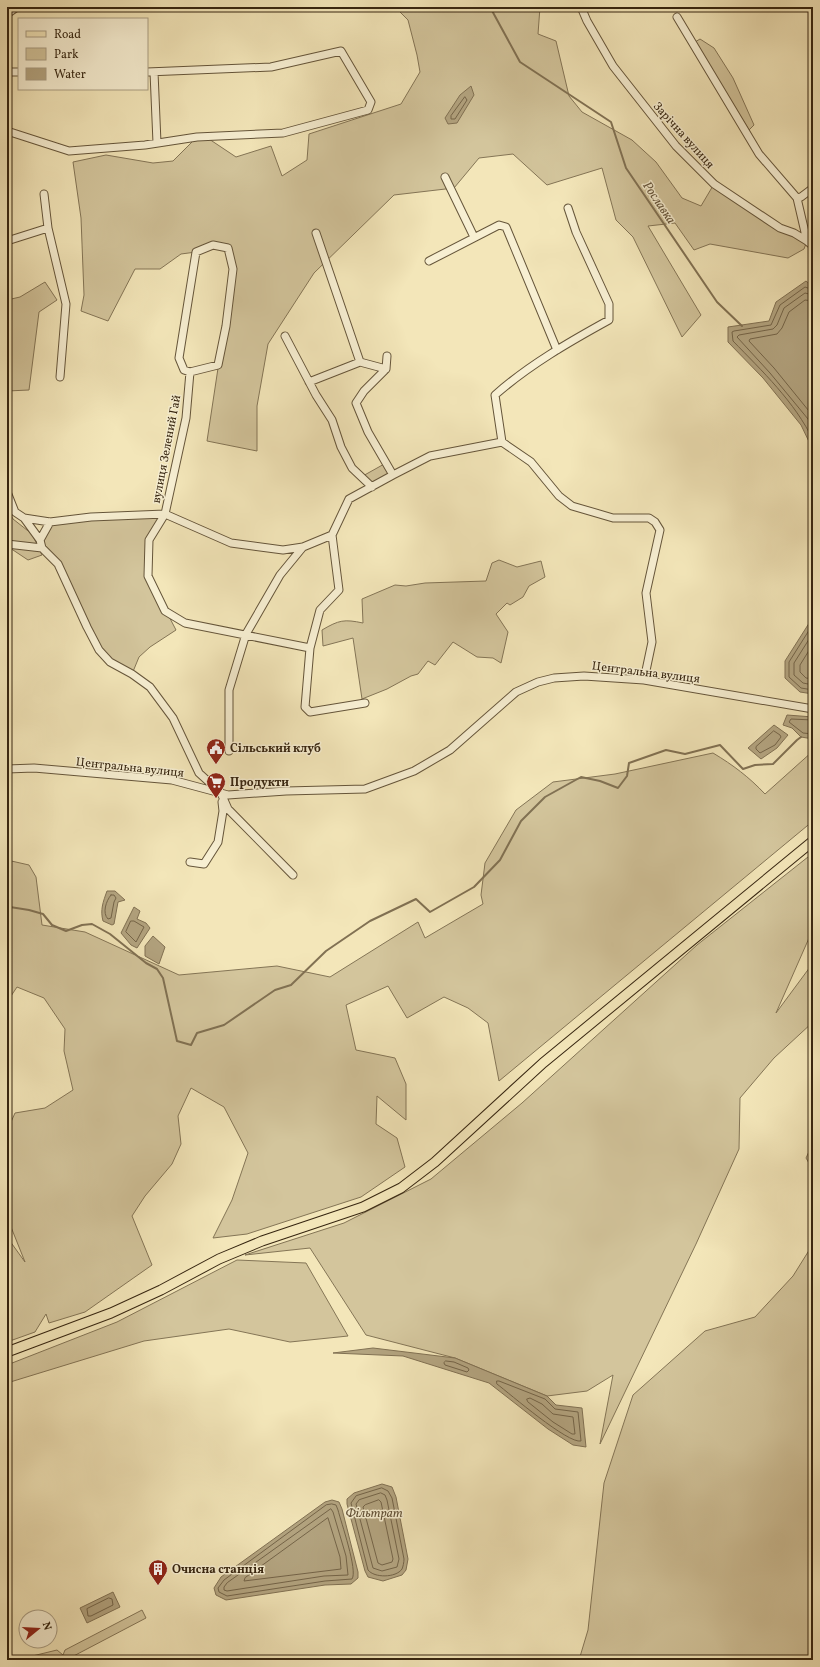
<svg xmlns="http://www.w3.org/2000/svg" width="820" height="1667" viewBox="0 0 820 1667" font-family="Vollkorn,serif">
<style>
.green{fill:#d3c59c;stroke:#847556}
.water{fill:#b3a480;stroke:#817153}
.lines{fill:none;stroke-linecap:round;stroke-linejoin:round}
.shore{stroke:#746448;stroke-width:1}
.stream{stroke:#817153;stroke-width:2}
.minor-casing{stroke:#65553a;stroke-width:9}
.major-casing{stroke:#362510;stroke-width:11}
.minor{stroke:#f7efd2;stroke-width:7}
.major{stroke:#f3e6b9;stroke-width:9}
.labels{text-anchor:middle;stroke-width:3;stroke-linejoin:round;paint-order:stroke}
.street-label{font-size:12px;fill:#362510;stroke:#f7efd2}
.poi-label{font-size:12px;font-weight:bold;fill:#362510;stroke:#f7efd2;text-anchor:start}
.water-label{font-size:13px;font-style:italic;fill:#625137;stroke:#f7efd2}
</style>
<rect width="100%" height="100%" fill="#f3e6b9"/>
<filter id="stains"><feTurbulence type="fractalNoise" baseFrequency=".005" numOctaves="4"/><feColorMatrix values="0 0 0 0 .2 0 0 0 0 .09 0 0 0 0 .02 0 0 0 .5 -.17"/></filter>
<radialGradient id="worn" r=".72"><stop offset=".6" stop-color="#630" stop-opacity="0"/><stop offset="1" stop-color="#630" stop-opacity=".3"/></radialGradient>
<!-- green -->
<path class="green" d="M 395,7 L 540,7 L 538,34 L 556,41 L 569,96 L 582,112 L 632,140 L 656,162 L 682,198 L 701,206 L 714,184 L 807,241 L 804,249 L 788,258 L 710,244 L 694,250 L 675,223 L 648,226 L 701,315 L 682,337 L 633,237 L 616,220 L 602,168 L 547,185 L 513,154 L 479,158 L 454,188 L 394,195 L 314,273 L 268,344 L 257,406 L 257,451 L 207,441 L 233,269 L 228,248 L 213,245 L 196,252 L 181,254 L 160,269 L 135,269 L 108,321 L 81,311 L 84,295 L 81,218 L 73,162 L 106,155 L 153,163 L 173,161 L 197,137 L 206,137 L 236,157 L 271,146 L 282,176 L 307,160 L 309,134 L 401,104 L 420,72 L 417,55 L 408,20 Z
M 700,39 L 714,48 L 733,78 L 754,125 L 749,130 L 695,42 Z
M 45,282 L 57,300 L 39,312 L 29,390 L 7,391 L 7,300 L 20,297 Z
M 386,463 L 393,475 L 372,487 L 361,477 Z
M 7,507 L 13,519 L 32,534 L 42,555 L 28,560 L 7,546 Z
M 165,514 L 149,540 L 148,576 L 176,630 L 150,647 L 139,657 L 132,674 L 110,662 L 99,650 L 58,564 L 40,540 L 50,522 Z
M 499,560 L 517,567 L 541,561 L 545,577 L 529,586 L 523,597 L 510,605 L 507,603 L 496,614 L 508,632 L 501,663 L 493,658 L 477,657 L 453,642 L 435,665 L 428,661 L 418,674 L 411,676 L 387,689 L 362,699 L 353,638 L 323,646 L 322,630 C 339,620 344,619 363,623 L 362,599 L 395,585 L 406,586 L 425,583 L 486,581 L 492,563 Z
M 813,751 L 813,821 L 499,1081 L 488,1023 L 468,1008 L 444,997 L 407,1018 L 388,986 L 346,1005 L 356,1050 L 395,1058 L 406,1084 L 406,1120 L 377,1096 L 376,1124 L 397,1138 L 405,1167 L 361,1197 L 247,1234 L 213,1238 L 232,1200 L 248,1153 L 224,1107 L 191,1088 L 178,1116 L 181,1144 L 172,1164 L 145,1196 L 132,1216 L 152,1265 L 85,1312 L 49,1323 L 46,1314 L 35,1332 L 7,1342 L 7,1237 L 25,1262 L 7,1217 L 7,1131 L 15,1113 L 45,1108 L 73,1090 L 64,1051 L 65,1029 L 44,998 L 17,987 L 7,1002 L 7,860 L 29,865 L 36,877 L 42,925 L 85,932 L 179,975 L 277,966 L 330,977 L 418,922 L 425,938 L 483,904 L 481,895 L 485,863 L 516,810 L 553,782 L 615,774 L 713,753 C 733,765 749,777 765,794 Z
M 813,853 L 813,929 L 776,1013 L 813,963 L 813,1022 L 774,1058 L 740,1098 L 739,1149 L 696,1244 L 600,1444 L 613,1375 L 587,1391 L 547,1396 L 455,1358 L 366,1335 L 310,1248 L 245,1255 L 344,1223 L 431,1179 L 522,1103 L 697,945 Z
M 813,1143 L 813,1170 L 806,1158 Z
M 813,1244 L 813,1660 L 579,1660 L 588,1630 L 604,1483 L 633,1395 L 705,1331 L 755,1317 L 793,1276 Z
M 237,1260 L 306,1263 L 348,1336 L 290,1342 L 229,1329 L 144,1341 L 7,1383 L 7,1365 L 117,1322 Z
M 142,1610 L 146,1618 L 66,1660 L 16,1660 L 57,1650 L 63,1655 L 65,1650 Z"/>
<!-- water -->
<path class="water" d="M 471,86 L 474,95 L 457,123 L 448,124 L 445,118 L 460,95 Z
M 806,281 L 813,287 L 813,450 L 801,425 L 763,378 L 728,342 L 728,327 L 769,321 L 776,302 Z
M 813,617 L 813,694 L 800,692 L 785,678 L 785,661 Z
M 787,715 L 813,717 L 813,739 L 801,737 L 792,728 L 783,725 Z
M 774,725 L 788,735 L 777,748 L 761,759 L 748,748 Z
M 107,891 L 115,891 L 125,900 L 118,902 L 114,924 L 112,925 L 103,921 C 100,910 103,902 107,891 Z
M 134,907 L 140,911 L 137,919 L 146,923 L 150,928 L 137,948 L 131,945 L 121,933 Z
M 153,936 L 165,947 L 159,964 L 145,956 L 145,946 Z
M 373,1348 L 455,1358 L 547,1396 L 556,1405 L 582,1408 L 586,1447 L 573,1445 L 548,1429 L 489,1383 L 403,1356 L 333,1353 Z
M 382,1484 L 392,1487 L 396,1497 L 408,1559 L 406,1570 L 402,1575 L 383,1581 L 368,1577 L 365,1571 L 347,1504 L 347,1499 L 354,1493 Z
M 332,1500 L 339,1502 L 342,1509 L 358,1572 L 358,1578 L 351,1584 L 325,1585 L 226,1600 L 216,1595 L 214,1588 L 221,1577 L 325,1502 Z
M 113,1592 L 120,1607 L 87,1623 L 80,1608 Z"/>
<g class="lines">
<!-- shore -->
<path class="shore" d="M 465,97 L 467,100 L 455,119 L 451,119 L 451,116 Z
M 813,290 L 805,287 L 780,305 L 771,325 L 734,331 L 732,332 L 733,341 C 762,371 795,402 813,440
M 813,295 L 805,293 L 784,308 L 777,325 L 773,329 L 739,335 L 737,337 L 770,373 L 808,419 L 813,429
M 813,301 L 805,300 L 789,312 L 782,328 L 777,334 L 750,339 L 749,341 L 774,368 L 813,416
M 813,624 L 789,662 L 789,677 L 801,688 L 813,690
M 813,633 L 794,663 L 794,675 L 803,683 L 813,685
M 813,644 L 800,665 L 800,672 L 806,678 L 813,679
M 813,720 L 791,719 L 789,722 L 803,733 L 813,734
M 774,731 L 780,735 L 781,737 L 775,745 L 760,753 L 756,749 L 756,747 Z
M 111,895 L 114,895 L 116,898 L 114,902 L 111,918 L 108,919 C 102,913 106,901 111,895 Z
M 131,921 L 134,921 L 144,927 L 136,942 L 126,932 Z
M 446,1361 L 454,1362 L 468,1368 L 469,1370 L 467,1372 L 445,1365 L 444,1363 Z
M 497,1381 L 499,1381 L 545,1399 L 555,1409 L 578,1412 L 581,1441 C 568,1444 510,1394 497,1384 Z
M 527,1399 L 530,1398 L 542,1404 L 553,1414 L 573,1417 L 575,1434 L 572,1434 L 553,1422 L 528,1402 Z
M 382,1488 L 388,1491 L 392,1498 L 404,1559 C 404,1562 403,1567 402,1569 C 396,1578 374,1578 368,1570 L 351,1503 L 356,1496 Z
M 381,1493 L 385,1495 L 387,1500 L 399,1559 L 397,1567 L 382,1571 L 373,1568 L 356,1504 L 359,1500 Z
M 379,1500 L 381,1502 L 393,1559 L 392,1562 L 382,1565 L 378,1563 L 363,1507 L 365,1505 Z
M 332,1504 L 336,1505 L 338,1510 C 341,1522 358,1571 352,1579 L 325,1581 L 227,1596 L 219,1592 L 218,1588 L 224,1580 L 326,1505 Z
M 331,1509 L 333,1512 L 346,1556 L 348,1575 L 324,1576 L 227,1591 L 224,1590 L 224,1587 L 227,1583 Z
M 328,1518 L 340,1557 L 341,1569 L 244,1581 L 245,1578 Z
M 109,1598 L 112,1599 L 113,1605 L 91,1616 L 88,1616 L 87,1609 Z"/>
<!-- stream -->
<path class="stream" d="M 490,7 L 520,62 L 611,122 L 626,168 L 717,302 L 742,326
M 7,904 L 10,907 L 29,910 L 43,914 L 52,925 L 66,931 L 82,925 L 92,924 L 110,934 L 146,963 L 157,969 L 163,978 L 177,1041 L 191,1045 L 197,1033 L 224,1025 L 275,990 L 291,985 L 326,951 L 370,921 L 416,899 L 430,912 L 474,887 L 500,860 L 521,821 L 545,797 L 581,777 L 600,781 L 618,788 L 627,776 L 629,763 L 666,750 L 685,754 L 720,745 L 743,769 L 755,765 L 773,764 L 797,740 L 801,737"/>
<defs>
<path id="minor" d="M 581,7 L 587,21 L 613,66 L 676,146 L 714,184 L 780,228 L 794,233 L 807,241
M 7,14 L 17,7
M 677,17 L 759,154 L 797,198
M 7,72 L 19,72
M 154,72 L 157,143
M 7,131 L 69,151 L 145,145 L 197,137 L 283,133 L 368,110 L 371,102 L 341,51 L 271,67 L 147,72
M 445,177 L 474,237
M 813,188 L 801,197 L 797,198 L 807,241 L 813,246
M 48,228 L 66,304 L 60,377
M 316,233 L 360,362 L 386,369
M 7,241 L 48,228 L 44,194
M 429,261 L 499,225 L 506,227 L 557,350
M 285,336 L 316,395 L 332,420 L 341,447 L 352,468 L 372,487
M 387,356 L 386,369 L 364,391 L 356,403 L 368,432 L 393,475
M 190,372 L 184,370 L 179,358 L 196,252 L 213,245 L 228,248 L 233,269 L 226,326 L 218,365 L 190,372 L 186,418 L 165,514 L 149,540 L 148,576 L 165,611 L 185,623 L 310,648
M 309,382 L 360,362
M 502,442 L 495,395 C 529,365 569,342 609,320 L 609,304 L 576,232 L 568,208
M 7,492 L 15,512 L 24,518 L 40,540
M 24,518 L 50,522 L 91,517 L 165,514 L 231,543 L 283,550 L 303,547 L 332,535 L 349,499 L 393,475 L 430,456 L 502,442 L 531,462 L 559,496 L 572,506 L 613,518 L 649,518 L 655,522 L 660,530 L 646,593 L 652,642 L 644,680
M 50,522 L 40,540 L 42,548 L 58,564 L 87,627 L 99,650 L 110,662 L 132,674 L 150,687 L 173,718 L 199,773 L 221,793 L 228,809 L 293,875
M 332,535 L 339,590 L 320,610 L 310,648 L 305,707 L 310,712 L 365,703
M 7,544 L 42,548
M 229,751 L 229,690 L 246,634 L 280,575 L 303,547
M 7,769 L 34,768 L 172,780 L 228,795 L 286,791 L 365,789 L 414,771 L 450,750 L 516,692 L 538,682 L 554,678 L 584,676 L 644,680 L 813,709
M 190,862 L 204,864 L 218,842 L 223,811 L 222,802"/>
<path id="major" d="M 7,1352 L 111,1313 L 161,1290 L 219,1259 L 262,1241 L 363,1207 L 401,1188 L 435,1162 L 543,1063 L 813,841"/>
</defs>
<!-- minor casing -->
<use href="#minor" class="minor-casing"/>
<!-- major casing -->
<use href="#major" class="major-casing"/>
<!-- minor -->
<use href="#minor" class="minor"/>
<!-- major -->
<use href="#major" class="major"/>
</g>
<!-- icons -->
<defs>
<symbol id="civic-pin" viewBox="-11 -11 22 30"><path d="M0 17L-7.5 6A9.5 9.5 0 1 1 7.5 6Z" fill="#8f2418" stroke="#f7efd2"/><path d="M-.6-6.5H3V-4.5H.6V-3L4-1V1h2V6H-6V1h2V-1L-.6-3ZM-1.2 2.5V6h2.4V2.5Z" fill="#fff"/></symbol>
<symbol id="supermarket-pin" viewBox="-11 -11 22 30"><path d="M0 17L-7.5 6A9.5 9.5 0 1 1 7.5 6Z" fill="#8f2418" stroke="#f7efd2"/><path d="M-6-5.5h2.5l.6 2H6L4.5 2H-2.5L-4.4-4H-6ZM-1.5 3.2a1.3 1.3 0 1 0 .1 0ZM3 3.2a1.3 1.3 0 1 0 .1 0Z" fill="#fff"/></symbol>
<symbol id="building-pin" viewBox="-11 -11 22 30"><path d="M0 17L-7.5 6A9.5 9.5 0 1 1 7.5 6Z" fill="#8f2418" stroke="#f7efd2"/><path d="M-4-6H4V6H1V3H-1V6H-4ZM-2.5-4.3h1.7v1.8h-1.7ZM.8-4.3h1.7v1.8H.8ZM-2.5-1h1.7V.8h-1.7ZM.8-1h1.7V.8H.8Z" fill="#fff"/></symbol>
</defs>
<g fill-rule="evenodd">
<use href="#civic-pin" x="205" y="737" width="22" height="30"/>
<use href="#supermarket-pin" x="205" y="771" width="22" height="30"/>
<use href="#building-pin" x="147" y="1558" width="22" height="30"/>
</g>
<g class="labels">
<!-- street labels -->
<g class="street-label">
<text transform="translate(684 135) rotate(48)" y="4">Зарічна вулиця</text>
<text transform="translate(166 449) rotate(-79)" y="4">вулиця Зелений Гай</text>
<text transform="translate(646 672) rotate(7)" y="4">Центральна вулиця</text>
<text transform="translate(130 767) rotate(6)" y="4">Центральна вулиця</text>
</g>
<!-- poi labels -->
<g class="poi-label">
<text x="230" y="752">Сільський клуб</text>
<text x="230" y="786">Продукти</text>
<text x="172" y="1573">Очисна станція</text>
</g>
<!-- water labels -->
<g class="water-label">
<text transform="translate(660 202) rotate(56)" y="5">Рославка</text>
<text x="374" y="1517">Фільтрат</text>
</g>
</g>
<!-- margin -->
<rect width="820" height="1667" fill="none" stroke="#f3e6b9" stroke-width="24"/>
<rect x="8" y="8" width="804" height="1651" fill="none" stroke="#362510" stroke-width="2"/>
<rect x="12" y="12" width="796" height="1643" fill="none" stroke="#362510"/>
<!-- legend -->
<rect x="18" y="18" width="130" height="72" fill="#f7efd2" stroke="#aa9e84"/>
<rect x="26" y="31" width="20" height="6" fill="#f3e6b9" stroke="#aa9e84"/>
<text x="54" y="38" font-size="12" fill="#362510">Road</text>
<rect x="26" y="48" width="20" height="12" fill="#d3c59c" stroke="#aa9e84"/>
<text x="54" y="58" font-size="12" fill="#362510">Park</text>
<rect x="26" y="68" width="20" height="12" fill="#b3a480" stroke="#aa9e84"/>
<text x="54" y="78" font-size="12" fill="#362510">Water</text>
<!-- north arrow -->
<g transform="translate(38 1629) rotate(72)"><circle r="19" fill="#f7efd2" stroke="#aa9e84"/>
<path d="M0-3L7 15L0 10L-7 15Z" fill="#8f2418"/>
<text y="-6" font-size="11" font-weight="bold" text-anchor="middle" fill="#362510">N</text>
</g>
<rect width="100%" height="100%" filter="url(#stains)"/>
<rect width="100%" height="100%" fill="url(#worn)"/>
</svg>
